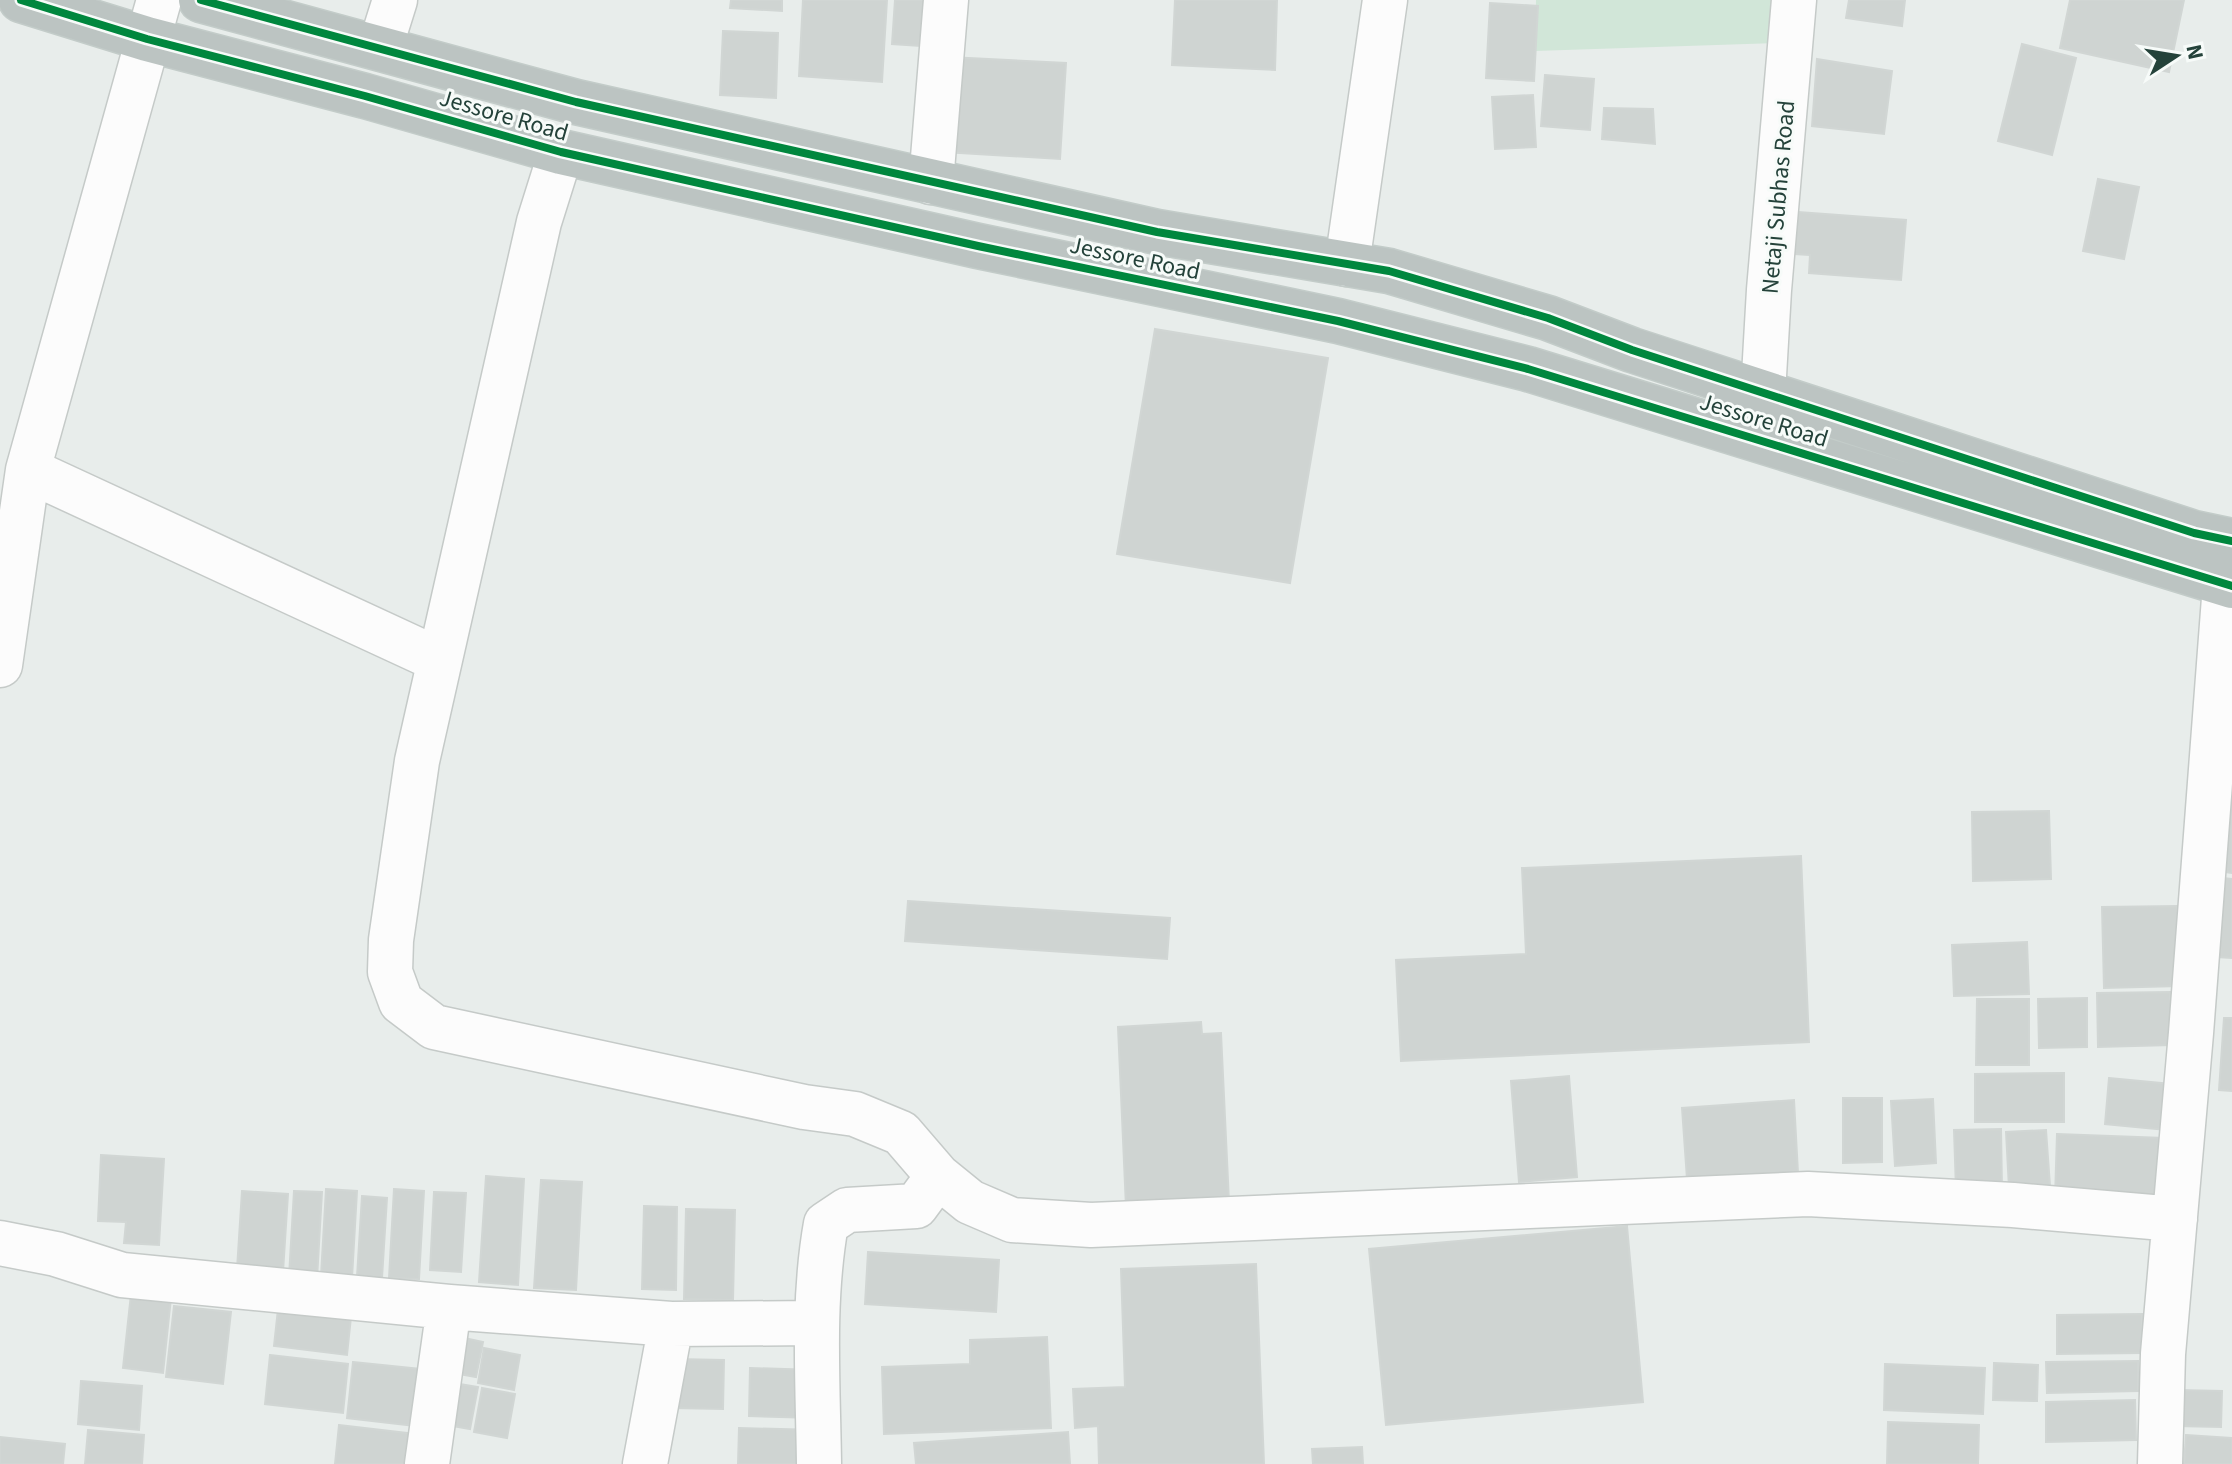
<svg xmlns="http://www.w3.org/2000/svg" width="2232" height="1464" viewBox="0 0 2232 1464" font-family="'Source Sans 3',sans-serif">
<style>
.green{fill:#d1e6d8}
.building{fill:#cfd4d2;stroke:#d1d6d4;stroke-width:2}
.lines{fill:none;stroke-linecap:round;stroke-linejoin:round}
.minor-casing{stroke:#c5cac8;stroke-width:47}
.highway-casing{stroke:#c3ccc9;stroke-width:47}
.minor{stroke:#fcfcfc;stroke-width:44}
.highway{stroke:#bcc4c2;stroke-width:44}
.cycleway-casing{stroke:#f7fbf9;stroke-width:13}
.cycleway{stroke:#00873e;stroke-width:8}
.labels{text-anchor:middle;stroke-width:6;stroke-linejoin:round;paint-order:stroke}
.street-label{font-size:24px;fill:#24423a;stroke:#f7fbf9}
</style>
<rect width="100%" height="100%" fill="#e8edeb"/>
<!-- green -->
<path class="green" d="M 1536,0 L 1779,0 L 1777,43 L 1535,51 Z"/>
<!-- building -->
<path class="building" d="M 731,0 L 782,0 L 782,11 L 730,8 Z
M 803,0 L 887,0 L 882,82 L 799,76 Z
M 895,0 L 939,0 L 936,47 L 892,44 Z
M 1175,0 L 1277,0 L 1275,70 L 1172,65 Z
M 1849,0 L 1905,0 L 1902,26 L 1846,18 Z
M 2070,0 L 2184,0 L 2169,72 L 2060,48 Z
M 1490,3 L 1538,6 L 1534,81 L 1486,78 Z
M 723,31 L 778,33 L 776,98 L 720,95 Z
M 2022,44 L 2076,58 L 2052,155 L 1998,141 Z
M 949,57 L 1066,63 L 1060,159 L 944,152 Z
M 1817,59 L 1892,71 L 1884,134 L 1812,126 Z
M 1545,75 L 1594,79 L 1590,130 L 1541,126 Z
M 1533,95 L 1536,147 L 1495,149 L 1492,97 Z
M 1604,108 L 1653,109 L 1655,144 L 1602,139 Z
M 2098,179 L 2139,187 L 2124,259 L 2083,251 Z
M 1798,212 L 1906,220 L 1901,280 L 1809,273 L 1810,255 L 1795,254 Z
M 1155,329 L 1328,358 L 1290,583 L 1117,554 Z
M 2232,777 L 2232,873 L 2224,872 Z
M 2049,811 L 2051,879 L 1973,881 L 1972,812 Z
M 1801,856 L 1809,1042 L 1401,1061 L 1396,960 L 1526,954 L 1522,868 Z
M 2223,878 L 2232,879 L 2232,958 L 2217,957 Z
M 908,901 L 1170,918 L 1167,959 L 905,941 Z
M 2177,906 L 2179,986 L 2104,988 L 2102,907 Z
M 2027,942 L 2029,994 L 1954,996 L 1952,945 Z
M 2170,992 L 2171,1045 L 2098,1047 L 2097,993 Z
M 2087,998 L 2087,1047 L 2039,1048 L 2038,999 Z
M 1977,999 L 2029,999 L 2029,1065 L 1976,1065 Z
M 2224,1018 L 2232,1018 L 2232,1091 L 2219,1090 Z
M 1201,1022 L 1202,1034 L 1221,1033 L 1229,1202 L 1126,1207 L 1118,1027 Z
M 2064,1073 L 2064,1122 L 1975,1122 L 1975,1074 Z
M 1569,1076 L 1577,1177 L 1519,1182 L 1511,1081 Z
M 2109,1078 L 2171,1084 L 2166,1130 L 2105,1124 Z
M 1843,1098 L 1882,1098 L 1882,1162 L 1843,1163 Z
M 1933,1099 L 1936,1163 L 1895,1166 L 1891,1101 Z
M 1794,1100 L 1798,1173 L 1687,1179 L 1682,1108 Z
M 2001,1129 L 2002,1190 L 1956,1190 L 1954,1130 Z
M 2046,1130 L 2050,1186 L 2009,1188 L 2006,1132 Z
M 2057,1134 L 2164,1138 L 2161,1203 L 2055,1198 Z
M 101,1155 L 164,1159 L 159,1245 L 124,1243 L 126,1222 L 98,1221 Z
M 486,1176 L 524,1179 L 518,1285 L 479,1282 Z
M 541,1180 L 582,1182 L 576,1290 L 534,1288 Z
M 326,1189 L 357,1191 L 352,1278 L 321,1276 Z
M 394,1189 L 424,1191 L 419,1279 L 389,1278 Z
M 242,1191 L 288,1194 L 283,1272 L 237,1269 Z
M 294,1191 L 322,1192 L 317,1279 L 289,1277 Z
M 434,1192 L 466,1193 L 461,1272 L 430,1270 Z
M 362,1196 L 387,1198 L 382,1278 L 357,1277 Z
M 644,1206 L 677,1207 L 676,1290 L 642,1289 Z
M 686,1209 L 735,1210 L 733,1300 L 684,1299 Z
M 1627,1226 L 1643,1402 L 1386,1425 L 1369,1249 Z
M 868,1252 L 999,1260 L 996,1312 L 865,1304 Z
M 1256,1264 L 1264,1464 L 1099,1464 L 1098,1426 L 1075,1428 L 1073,1389 L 1125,1387 L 1121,1269 Z
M 131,1294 L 171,1298 L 163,1373 L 123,1368 Z
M 174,1306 L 231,1312 L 223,1384 L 166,1377 Z
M 278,1309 L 351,1317 L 347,1355 L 274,1346 Z
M 2142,1314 L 2142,1353 L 2057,1354 L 2057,1315 Z
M 455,1336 L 483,1342 L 476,1377 L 448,1372 Z
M 1047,1337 L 1051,1428 L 884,1434 L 882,1367 L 970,1364 L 970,1340 Z
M 484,1348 L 520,1355 L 514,1390 L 478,1383 Z
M 270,1355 L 348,1364 L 343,1413 L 265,1404 Z
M 674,1359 L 724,1360 L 723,1409 L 673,1408 Z
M 2138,1361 L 2138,1391 L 2047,1393 L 2046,1362 Z
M 353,1362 L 430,1370 L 423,1427 L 347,1418 Z
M 1994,1363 L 2038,1365 L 2037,1401 L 1993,1400 Z
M 1885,1364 L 1985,1368 L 1983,1414 L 1884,1410 Z
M 750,1368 L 815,1370 L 814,1418 L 749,1416 Z
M 81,1381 L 142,1386 L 139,1430 L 78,1424 Z
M 448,1382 L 478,1387 L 470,1429 L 441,1424 Z
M 482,1388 L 515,1394 L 507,1438 L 474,1432 Z
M 2178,1390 L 2222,1391 L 2221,1427 L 2177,1426 Z
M 2135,1400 L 2136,1440 L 2046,1442 L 2046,1402 Z
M 1888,1422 L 1979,1425 L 1978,1464 L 1887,1464 Z
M 339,1425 L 415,1434 L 412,1464 L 335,1464 Z
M 739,1428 L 816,1430 L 816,1464 L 738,1464 Z
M 88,1430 L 144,1435 L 142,1464 L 85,1464 Z
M 1068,1432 L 1070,1464 L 916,1464 L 914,1443 Z
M 2186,1435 L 2232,1438 L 2232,1464 L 2184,1464 Z
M 0,1437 L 65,1444 L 63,1464 L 0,1464 Z
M 1362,1447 L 1363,1464 L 1313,1464 L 1312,1449 Z"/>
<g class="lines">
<defs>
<path id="minor" d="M 380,48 L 395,0
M 561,152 L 539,222 L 417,761 L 391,940 L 390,972 L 401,1002 L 434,1027 L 804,1107 L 855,1114 L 901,1133 L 938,1176 L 970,1202 L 1012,1220 L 1091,1225 L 1808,1194 L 2013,1205 L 2175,1219
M 931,182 L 946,0
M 1347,264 L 1385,0
M 1763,393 L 1769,290 L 1794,0
M 28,470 L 439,660
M 0,665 L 28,470 L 159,0
M 0,1243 L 56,1254 L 122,1275 L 449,1307 L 671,1324 L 817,1323
M 427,1464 L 449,1307
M 645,1464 L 671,1324
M 819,1464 C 818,1384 812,1302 826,1224 L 847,1210 L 916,1206 L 938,1176
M 2160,1464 L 2163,1354 L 2191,1033 L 2225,585"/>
<path id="highway" d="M 21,0 L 147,39 L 365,96 L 561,152 L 978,246 L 1338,321 L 1528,369 L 2232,586
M 201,0 L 576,102 L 1157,232 L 1389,271 L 1548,318 L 1632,350 L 2194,533 L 2232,541"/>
</defs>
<!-- minor casing -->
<use href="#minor" class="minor-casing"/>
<!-- highway casing -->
<use href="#highway" class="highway-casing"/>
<!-- minor -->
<use href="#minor" class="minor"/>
<!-- highway -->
<use href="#highway" class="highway"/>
<defs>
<path id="cycleway" d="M 21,0 L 147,39 L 365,96 L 561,152 L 978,246 L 1338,321 L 1528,369 L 2232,586
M 201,0 L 576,102 L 1157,232 L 1389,271 L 1548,318 L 1632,350 L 2194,533 L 2232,541"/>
</defs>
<!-- cycleway casing -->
<use href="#cycleway" class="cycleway-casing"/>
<!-- cycleway -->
<use href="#cycleway" class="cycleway"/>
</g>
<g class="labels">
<!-- street labels -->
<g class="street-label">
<text transform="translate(504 115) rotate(16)" y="8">Jessore Road</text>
<text transform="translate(1778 197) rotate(-85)" y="8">Netaji Subhas Road</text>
<text transform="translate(1135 258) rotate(12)" y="8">Jessore Road</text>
<text transform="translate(1764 420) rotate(17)" y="8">Jessore Road</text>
</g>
</g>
<!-- north arrow -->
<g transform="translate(2176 56) rotate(78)" stroke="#f7fbf9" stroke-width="6" paint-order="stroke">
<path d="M0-6L14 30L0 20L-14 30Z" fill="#24423a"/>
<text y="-12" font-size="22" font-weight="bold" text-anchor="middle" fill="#24423a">N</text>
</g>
</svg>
